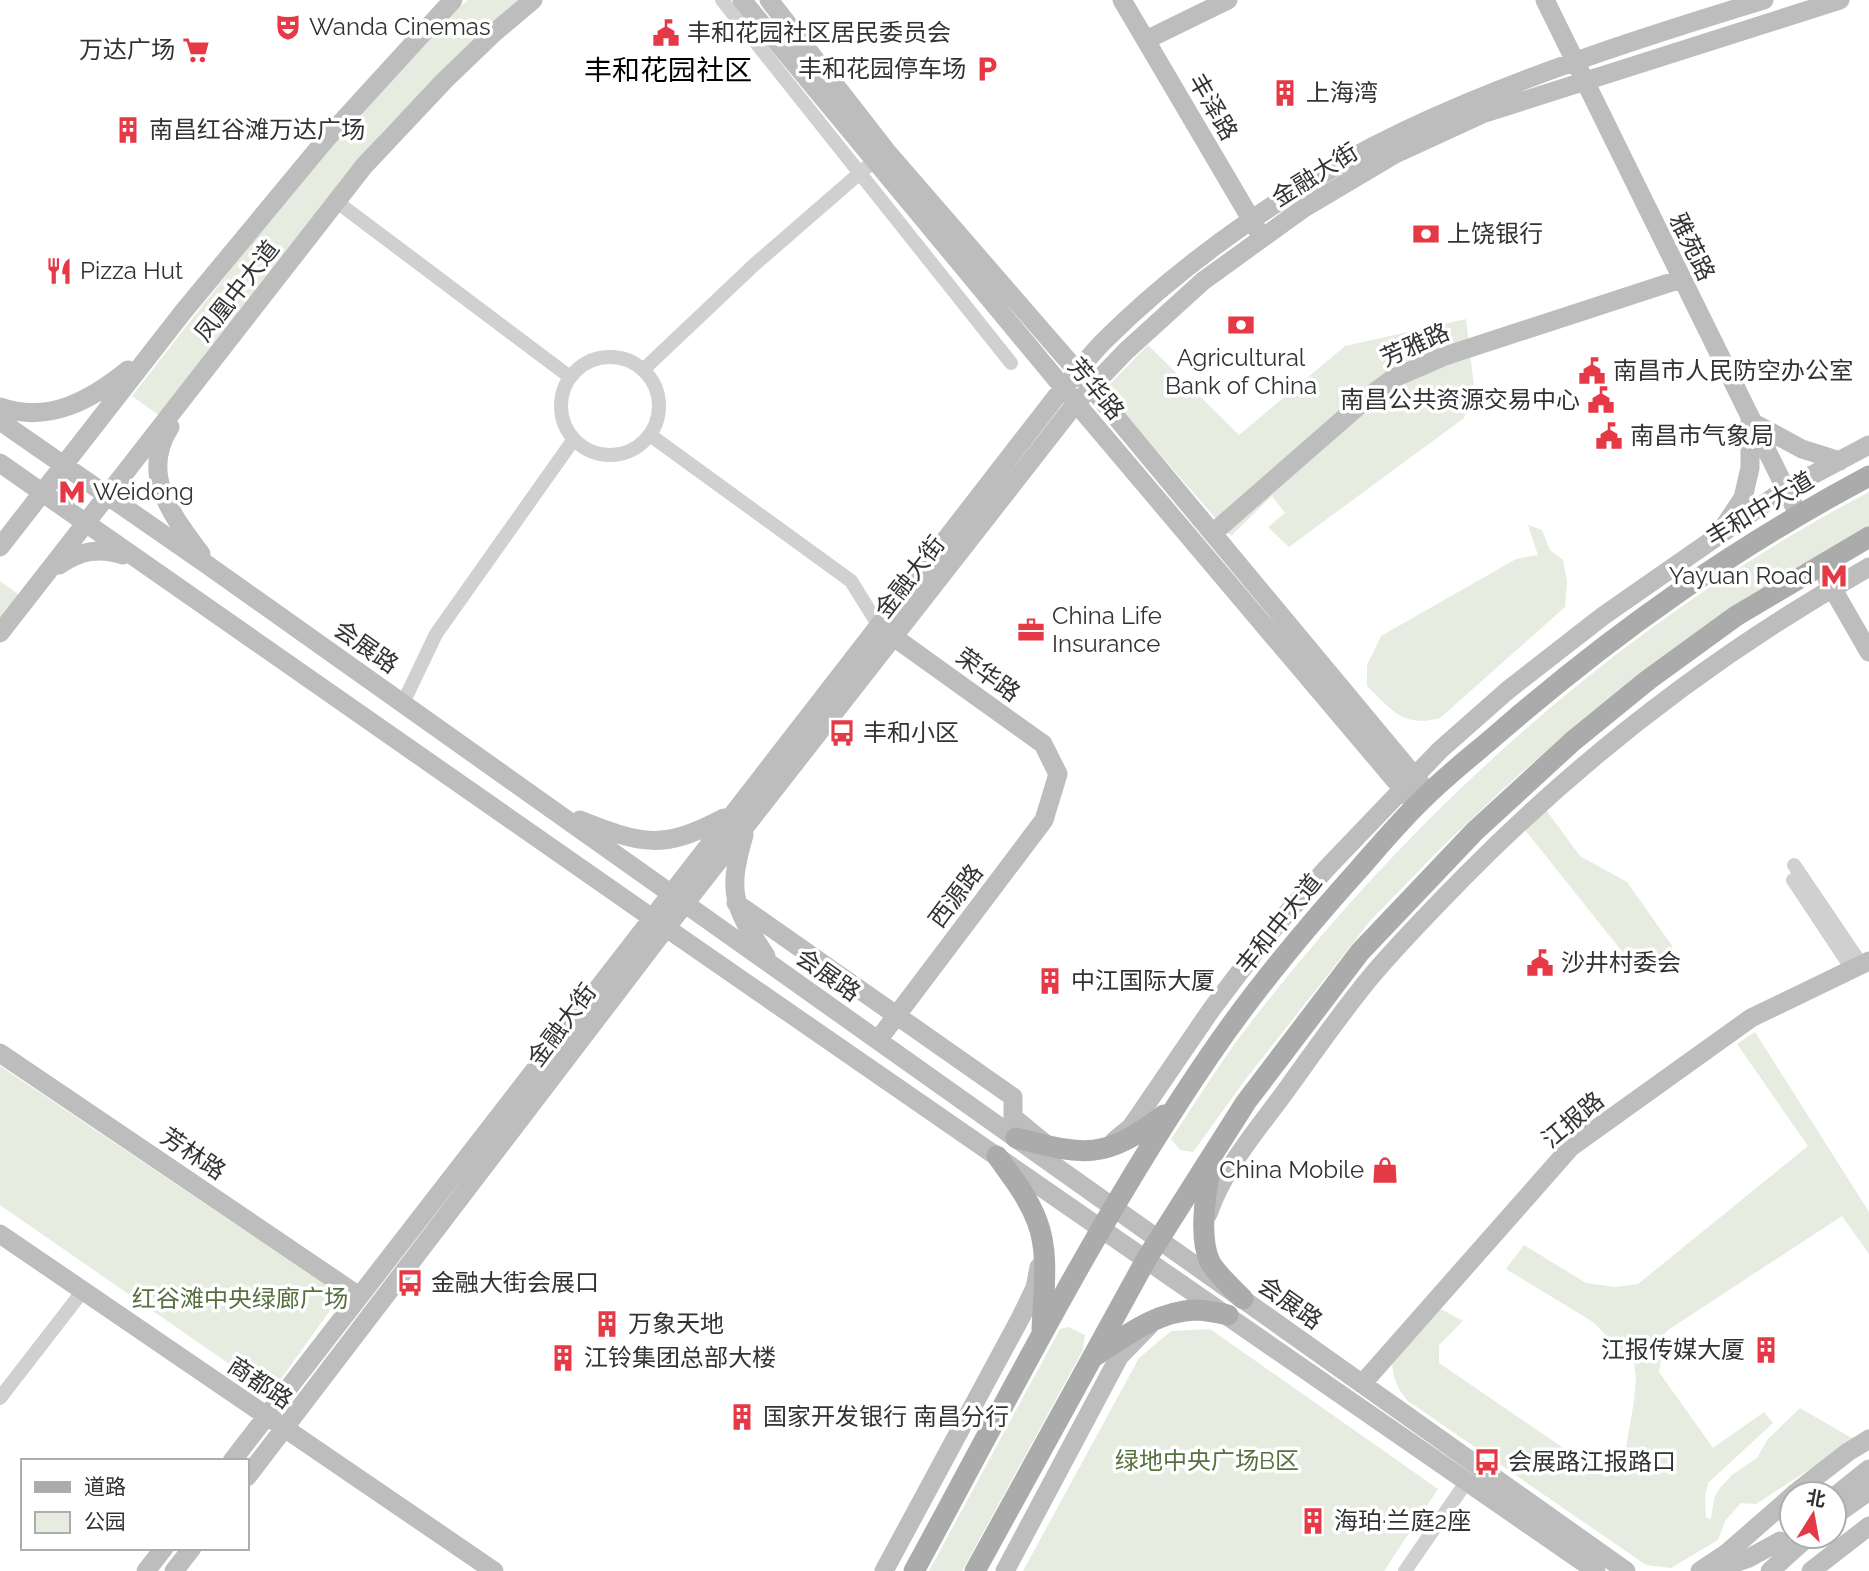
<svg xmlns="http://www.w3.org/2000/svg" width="1869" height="1571" viewBox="0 0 1869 1571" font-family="Raleway,'Noto Sans SC',sans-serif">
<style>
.green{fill:#e6ecdf}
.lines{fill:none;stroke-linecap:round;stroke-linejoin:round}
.street{stroke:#d0d0d0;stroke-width:14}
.secondary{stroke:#bdbdbd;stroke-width:19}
.primary{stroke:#ababab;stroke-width:21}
.labels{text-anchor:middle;stroke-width:7;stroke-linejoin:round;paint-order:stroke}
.poi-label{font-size:24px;fill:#333;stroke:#fff;text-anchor:start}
.street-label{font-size:24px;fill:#333;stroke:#fff}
.park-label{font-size:24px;fill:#56703f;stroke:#fff}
.quarter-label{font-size:28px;fill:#000;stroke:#fff}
</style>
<rect width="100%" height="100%" fill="#fff"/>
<!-- green -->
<path class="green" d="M 468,0 L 520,0 L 486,28 L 383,131 L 160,416 L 132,396 C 195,315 258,234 324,155 C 369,101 414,45 468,0 Z
M 1466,319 L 1474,387 L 1464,418 L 1289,547 L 1268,527 L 1285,513 L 1272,496 L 1231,536 L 1104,390 L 1148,345 L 1239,435 L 1345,346 Z
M 1869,492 L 1869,527 L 1736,604 L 1578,723 L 1502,790 L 1441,848 L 1371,920 L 1245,1080 L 1193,1152 L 1180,1150 L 1171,1139 C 1195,1104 1217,1067 1242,1034 C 1410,813 1623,621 1869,492 Z
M 1528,525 L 1542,530 L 1550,550 L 1563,560 L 1567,581 L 1565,607 L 1440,718 C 1403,728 1392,710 1367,686 L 1367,665 L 1381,636 L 1516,559 L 1538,555 Z
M 0,581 L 19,595 L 0,620 Z
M 1546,810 L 1580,856 L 1627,882 L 1673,947 L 1640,974 L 1525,830 Z
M 1755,1032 L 1869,1212 L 1869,1254 L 1842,1216 L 1668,1330 L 1655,1344 L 1661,1359 L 1659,1372 L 1713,1448 L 1764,1412 L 1773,1423 L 1708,1483 L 1705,1497 L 1706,1518 L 1711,1519 L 1714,1498 L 1720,1488 L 1732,1475 L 1757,1458 L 1767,1440 L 1800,1408 L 1855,1440 L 1756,1504 L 1741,1503 L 1725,1521 L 1718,1540 L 1671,1568 L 1646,1565 L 1408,1401 C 1397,1388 1393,1379 1392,1361 L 1437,1307 L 1463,1321 L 1439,1345 L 1439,1363 L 1606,1477 L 1614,1473 L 1624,1459 L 1634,1401 L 1636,1378 L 1634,1364 L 1593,1322 L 1506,1269 L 1524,1245 L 1586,1283 L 1615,1287 L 1638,1284 L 1808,1146 L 1737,1044 Z
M 0,1066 L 341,1295 L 271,1393 L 0,1205 Z
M 1068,1327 L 1085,1335 L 1083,1350 L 962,1571 L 929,1571 L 1060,1329 Z
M 1210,1329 L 1438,1489 L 1384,1571 L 1023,1571 L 1139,1358 L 1171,1331 Z"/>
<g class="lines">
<!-- street -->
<path class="street" d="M 722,0 L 1011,363
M 337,202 L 570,377
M561 406a49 49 0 1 1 98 0a49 49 0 1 1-98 0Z
M 643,370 L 755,264 L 868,166
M 650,435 L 851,581 L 879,626
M 403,703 L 436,634 L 574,439
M 1794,865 L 1861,964
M 1793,880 L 1852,969
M 0,1398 L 82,1292
M 1405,1571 L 1467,1481"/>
<!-- secondary -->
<path class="secondary" d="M 742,0 L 1076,403 L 1411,799
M 769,0 L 888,153 L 1096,393 L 1421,784
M 1122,0 L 1258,231
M 1545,0 L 1798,514
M 1146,40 L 1228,0
M 0,407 C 49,424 91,400 128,370
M 0,421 L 209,566 L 1626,1571
M 170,427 C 139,475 173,516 201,554
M 0,463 L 652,918 L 1596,1571
M 1725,525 L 1743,498 L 1750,468 L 1750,421 L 1802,449 L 1840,461
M 1213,533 L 1372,394 L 1394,378 L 1445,356 L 1681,279
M 0,547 L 183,312 L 327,138 L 453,0
M 59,565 C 80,551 99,547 123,555
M 1827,579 L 1869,652
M 0,633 L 364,166 L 445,80 L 495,32 L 533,0
M 580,820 C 643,845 663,850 724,818
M 744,835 C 727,893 733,906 766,956
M 736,903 L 1013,1097 L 1013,1117 L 1048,1146
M 878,1040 L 1044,820 L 1058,774 L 1043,744 L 884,630
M 0,1053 L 359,1296
M 1114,1141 L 1131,1127 L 1211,1010 L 1267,936 L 1326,869 L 1440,750 L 1508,690 L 1603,616 L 1784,490 L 1869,445
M 1208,1214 C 1224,1166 1261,1126 1290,1085 C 1316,1049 1341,1013 1369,979 C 1399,943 1431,911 1463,878 C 1583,756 1720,651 1869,567
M 0,1234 L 494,1571
M 1362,1384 L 1571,1147 L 1751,1018 L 1869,961
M 232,1461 L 1056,397 C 1072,379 1087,358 1104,341 C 1186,259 1302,179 1406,130 C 1521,76 1643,37 1764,0
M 247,1477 L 666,928 L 1076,403 L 1126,351 L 1203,281 L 1304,208 L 1395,154 L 1482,114 L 1840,0
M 1794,1494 L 1848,1452 L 1869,1439
M 1834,1497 L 1869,1469
M 1834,1516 L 1869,1491
M 1714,1570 L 1749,1558 L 1780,1541
M 146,1571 L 164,1548
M 174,1571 L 192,1548
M 884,1571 L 1021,1317 L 1035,1288 L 1039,1267
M 1005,1571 L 1119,1357 L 1149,1326
M 1700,1571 L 1727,1553 L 1792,1496
M 1770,1571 L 1809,1536
M 1811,1571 L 1869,1526"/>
<!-- primary -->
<path class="primary" d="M 1016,1138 C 1086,1156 1104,1160 1164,1115
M 997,1156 C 1012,1177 1028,1197 1037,1221 C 1050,1254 1043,1296 1042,1330
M 1211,1164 C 1206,1191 1198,1236 1210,1262 C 1217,1275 1233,1288 1243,1299
M 1092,1358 C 1124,1337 1156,1311 1196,1310 C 1206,1310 1218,1313 1228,1315
M 914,1571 C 1009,1397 1098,1219 1210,1055 C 1255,989 1306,928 1359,869 C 1380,845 1401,820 1424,798 C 1449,773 1477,752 1503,729 C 1618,630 1734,548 1869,476
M 975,1571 L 1147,1258 L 1246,1102 L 1360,952 L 1475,831 L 1573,741 L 1648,680 L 1736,616 L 1869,537"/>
</g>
<!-- icons -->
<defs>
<symbol id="theatre-bare" viewBox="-9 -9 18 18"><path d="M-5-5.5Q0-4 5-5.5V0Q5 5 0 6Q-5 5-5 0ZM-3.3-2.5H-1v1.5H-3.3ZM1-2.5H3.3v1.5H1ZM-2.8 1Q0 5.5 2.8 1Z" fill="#e63946" stroke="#fff" stroke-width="2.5" paint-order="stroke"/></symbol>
<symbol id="civic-bare" viewBox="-9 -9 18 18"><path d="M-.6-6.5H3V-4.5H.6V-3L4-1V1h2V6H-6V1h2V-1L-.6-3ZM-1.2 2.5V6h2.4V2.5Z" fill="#e63946" stroke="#fff" stroke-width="2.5" paint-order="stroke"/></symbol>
<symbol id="supermarket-bare" viewBox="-9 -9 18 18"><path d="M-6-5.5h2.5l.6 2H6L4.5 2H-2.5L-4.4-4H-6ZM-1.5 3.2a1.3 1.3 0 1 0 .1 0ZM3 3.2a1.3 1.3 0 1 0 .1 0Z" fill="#e63946" stroke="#fff" stroke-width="2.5" paint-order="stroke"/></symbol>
<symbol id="parking-bare" viewBox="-9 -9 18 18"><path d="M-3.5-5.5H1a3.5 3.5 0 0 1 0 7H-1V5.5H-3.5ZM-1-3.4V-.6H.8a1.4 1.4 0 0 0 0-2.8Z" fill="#e63946" stroke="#fff" stroke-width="2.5" paint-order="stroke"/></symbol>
<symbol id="building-bare" viewBox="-9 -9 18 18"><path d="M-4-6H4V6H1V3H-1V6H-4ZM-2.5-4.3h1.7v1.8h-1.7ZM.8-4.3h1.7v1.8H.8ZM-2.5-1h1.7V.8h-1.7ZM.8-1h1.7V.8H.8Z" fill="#e63946" stroke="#fff" stroke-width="2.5" paint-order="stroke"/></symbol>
<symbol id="bank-bare" viewBox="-9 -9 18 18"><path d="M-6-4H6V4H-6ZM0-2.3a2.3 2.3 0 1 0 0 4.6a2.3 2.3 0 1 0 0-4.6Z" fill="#e63946" stroke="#fff" stroke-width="2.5" paint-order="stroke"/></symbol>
<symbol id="restaurant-bare" viewBox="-9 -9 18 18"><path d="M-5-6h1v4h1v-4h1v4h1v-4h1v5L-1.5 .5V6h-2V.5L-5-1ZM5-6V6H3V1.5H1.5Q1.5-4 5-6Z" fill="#e63946" stroke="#fff" stroke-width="2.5" paint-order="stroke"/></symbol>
<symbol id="metro-bare" viewBox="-9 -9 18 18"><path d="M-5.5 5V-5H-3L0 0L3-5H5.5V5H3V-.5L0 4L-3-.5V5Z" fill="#e63946" stroke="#fff" stroke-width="2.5" paint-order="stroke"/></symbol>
<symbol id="office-bare" viewBox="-9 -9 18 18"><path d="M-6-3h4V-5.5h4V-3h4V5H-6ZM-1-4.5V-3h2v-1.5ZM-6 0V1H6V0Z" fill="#e63946" stroke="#fff" stroke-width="2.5" paint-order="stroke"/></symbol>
<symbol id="bus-bare" viewBox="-9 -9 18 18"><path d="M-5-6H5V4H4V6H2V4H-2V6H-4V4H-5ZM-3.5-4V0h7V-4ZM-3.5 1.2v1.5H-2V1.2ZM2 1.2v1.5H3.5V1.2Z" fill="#e63946" stroke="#fff" stroke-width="2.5" paint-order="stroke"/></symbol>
<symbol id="shop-bare" viewBox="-9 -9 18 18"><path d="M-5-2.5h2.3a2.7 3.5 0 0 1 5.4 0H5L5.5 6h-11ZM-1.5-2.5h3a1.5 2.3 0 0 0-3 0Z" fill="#e63946" stroke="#fff" stroke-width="2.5" paint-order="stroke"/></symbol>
</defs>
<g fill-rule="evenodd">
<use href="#theatre-bare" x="269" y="8" width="38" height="38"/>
<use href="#civic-bare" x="647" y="14" width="38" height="38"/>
<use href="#supermarket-bare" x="177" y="31" width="38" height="38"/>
<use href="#parking-bare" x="968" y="50" width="38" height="38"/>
<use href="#building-bare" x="1266" y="74" width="38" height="38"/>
<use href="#building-bare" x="109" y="111" width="38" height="38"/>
<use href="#bank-bare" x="1407" y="215" width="38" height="38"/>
<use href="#restaurant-bare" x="40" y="252" width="38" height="38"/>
<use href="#bank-bare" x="1222" y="306" width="38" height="38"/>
<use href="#civic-bare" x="1573" y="352" width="38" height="38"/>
<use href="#civic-bare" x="1582" y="381" width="38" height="38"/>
<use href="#civic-bare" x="1590" y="417" width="38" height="38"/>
<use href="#metro-bare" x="53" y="473" width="38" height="38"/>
<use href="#metro-bare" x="1815" y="557" width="38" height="38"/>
<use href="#office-bare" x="1012" y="611" width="38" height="38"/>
<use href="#bus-bare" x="823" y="714" width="38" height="38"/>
<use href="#civic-bare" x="1521" y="944" width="38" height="38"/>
<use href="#building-bare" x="1031" y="962" width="38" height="38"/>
<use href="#shop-bare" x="1366" y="1151" width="38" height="38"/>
<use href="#bus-bare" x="391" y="1264" width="38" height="38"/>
<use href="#building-bare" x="588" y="1305" width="38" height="38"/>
<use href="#building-bare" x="1747" y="1331" width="38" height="38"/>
<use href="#building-bare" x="544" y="1339" width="38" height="38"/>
<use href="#building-bare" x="723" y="1398" width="38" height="38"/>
<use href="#bus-bare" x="1468" y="1443" width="38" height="38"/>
<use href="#building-bare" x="1294" y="1502" width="38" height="38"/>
</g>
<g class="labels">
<!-- poi labels -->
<g class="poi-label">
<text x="309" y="35">Wanda Cinemas</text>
<text x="687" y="41">丰和花园社区居民委员会</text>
<text x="175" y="58" text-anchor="end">万达广场</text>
<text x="966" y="77" text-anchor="end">丰和花园停车场</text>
<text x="1306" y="101">上海湾</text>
<text x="149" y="138">南昌红谷滩万达广场</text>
<text x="1447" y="242">上饶银行</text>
<text x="80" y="279">Pizza Hut</text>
<text x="1241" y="366" text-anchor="middle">Agricultural<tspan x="1241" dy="28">Bank of China</tspan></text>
<text x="1613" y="379">南昌市人民防空办公室</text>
<text x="1580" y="408" text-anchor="end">南昌公共资源交易中心</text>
<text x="1630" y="444">南昌市气象局</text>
<text x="93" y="500">Weidong</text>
<text x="1813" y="584" text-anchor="end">Yayuan Road</text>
<text x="1052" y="624">China Life<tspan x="1052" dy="28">Insurance</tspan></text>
<text x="863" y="741">丰和小区</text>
<text x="1561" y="971">沙井村委会</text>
<text x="1071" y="989">中江国际大厦</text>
<text x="1364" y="1178" text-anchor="end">China Mobile</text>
<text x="431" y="1291">金融大街会展口</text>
<text x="628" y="1332">万象天地</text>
<text x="1745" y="1358" text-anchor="end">江报传媒大厦</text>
<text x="584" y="1366">江铃集团总部大楼</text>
<text x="763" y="1425">国家开发银行 南昌分行</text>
<text x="1508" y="1470">会展路江报路口</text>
<text x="1334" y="1529">海珀·兰庭2座</text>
</g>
<!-- street labels -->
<g class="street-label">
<text transform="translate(1213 107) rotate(60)" y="8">丰泽路</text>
<text transform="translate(1315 175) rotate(-32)" y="8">金融大街</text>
<text transform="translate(1692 247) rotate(64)" y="8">雅苑路</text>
<text transform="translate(237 291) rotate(-52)" y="8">凤凰中大道</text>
<text transform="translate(1415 345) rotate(-24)" y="8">芳雅路</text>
<text transform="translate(1096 389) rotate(50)" y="8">芳华路</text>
<text transform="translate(1760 509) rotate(-31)" y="8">丰和中大道</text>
<text transform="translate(910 577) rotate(-52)" y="8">金融大街</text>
<text transform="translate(366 647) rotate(35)" y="8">会展路</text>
<text transform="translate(988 675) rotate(36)" y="8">荣华路</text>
<text transform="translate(956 896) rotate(-53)" y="8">西源路</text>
<text transform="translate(1279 924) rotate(-51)" y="8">丰和中大道</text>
<text transform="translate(828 975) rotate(35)" y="8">会展路</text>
<text transform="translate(562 1025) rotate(-53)" y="8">金融大街</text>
<text transform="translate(1573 1120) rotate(-40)" y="8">江报路</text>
<text transform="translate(193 1154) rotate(34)" y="8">芳林路</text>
<text transform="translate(1290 1303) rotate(35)" y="8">会展路</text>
<text transform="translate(260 1383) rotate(34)" y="8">商都路</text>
</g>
<!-- park labels -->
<g class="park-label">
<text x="240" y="1307">红谷滩中央绿廊广场</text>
<text x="1207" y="1469">绿地中央广场B区</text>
</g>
<!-- quarter labels -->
<g class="quarter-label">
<text x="668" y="80">丰和花园社区</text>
</g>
</g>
<!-- legend -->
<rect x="21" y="1459" width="228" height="91" fill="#ffffff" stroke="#adadad" stroke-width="2"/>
<rect x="35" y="1482" width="35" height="10" fill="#ababab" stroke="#adadad" stroke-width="2"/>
<text x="84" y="1494" font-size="21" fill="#333333">道路</text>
<rect x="35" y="1512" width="35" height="21" fill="#e6ecdf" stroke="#adadad" stroke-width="2"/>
<text x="84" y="1529" font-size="21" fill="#333333">公园</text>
<!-- north arrow -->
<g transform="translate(1813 1515) rotate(11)"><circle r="33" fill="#ffffff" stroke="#adadad" stroke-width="2"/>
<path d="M0-5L12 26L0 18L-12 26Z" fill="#e63946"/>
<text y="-10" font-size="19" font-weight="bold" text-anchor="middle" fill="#333333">北</text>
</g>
</svg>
